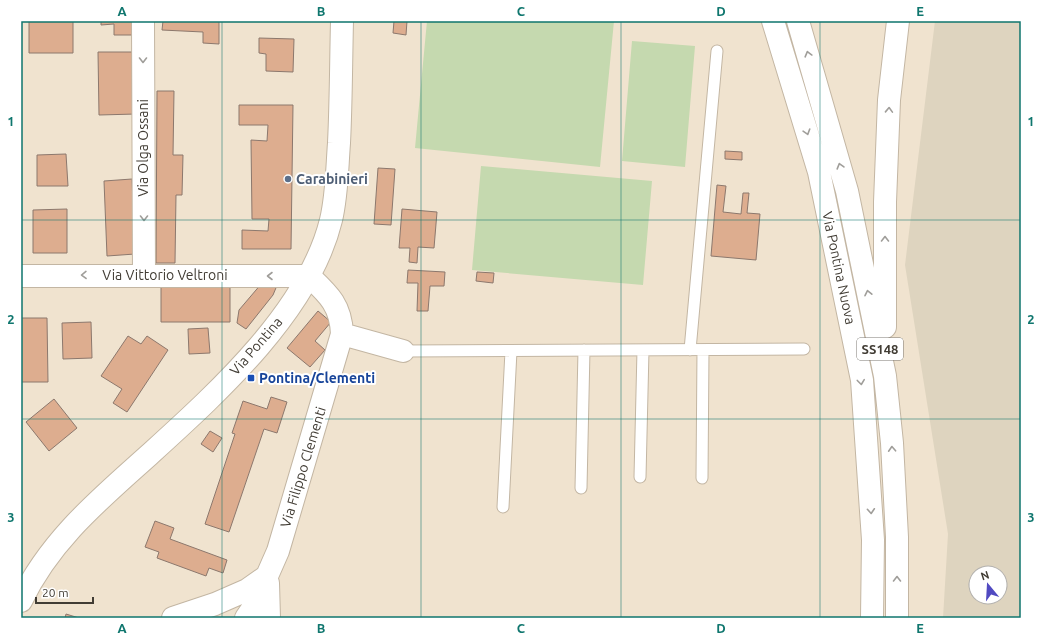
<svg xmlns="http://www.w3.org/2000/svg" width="1042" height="639" viewBox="0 0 1042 639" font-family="Ubuntu,sans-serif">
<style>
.industrial{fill:#ded4bf;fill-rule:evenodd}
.green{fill:#c5d9af}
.building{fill:#ddad8f;stroke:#8c786d}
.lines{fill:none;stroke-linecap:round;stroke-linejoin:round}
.lane-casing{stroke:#c3b6a3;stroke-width:13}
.street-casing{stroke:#c3b6a3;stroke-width:24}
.secondary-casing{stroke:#c3b6a3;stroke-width:24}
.highway-casing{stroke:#c3b6a3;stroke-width:24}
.lane{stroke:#fff;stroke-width:11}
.street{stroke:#fff;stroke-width:22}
.secondary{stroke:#fff;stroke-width:22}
.highway{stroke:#fff;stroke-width:22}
.oneway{stroke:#a09e9a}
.grid{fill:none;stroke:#0f766e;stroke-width:1;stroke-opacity:0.55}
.service-dot{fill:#5c6f8a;stroke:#fff;stroke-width:1.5}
.transit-dot{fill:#1a4fb4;stroke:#fff;stroke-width:1.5}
.labels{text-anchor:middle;stroke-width:4;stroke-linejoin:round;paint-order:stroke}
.shield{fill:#fff;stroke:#7a7671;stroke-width:1}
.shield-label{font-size:13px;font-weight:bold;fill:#413c34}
.street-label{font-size:14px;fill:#413c34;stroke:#fff}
.service-label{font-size:14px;font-weight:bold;fill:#4e5e75;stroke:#fff;text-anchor:start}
.transit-label{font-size:14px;font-weight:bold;fill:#164399;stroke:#fff;text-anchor:start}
.neatline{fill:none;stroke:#0f766e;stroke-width:1.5}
.grid-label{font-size:13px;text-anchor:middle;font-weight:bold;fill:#0f766e}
</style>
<rect width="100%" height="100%" fill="#f0e3cf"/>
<!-- industrial -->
<path class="industrial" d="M 935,21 L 1021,21 L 1021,618 L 943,618 L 948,534 L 905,265 ZM 976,573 L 1000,573 L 1000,597 L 976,597 Z"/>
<!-- green -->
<path class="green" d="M 427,21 L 614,21 L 600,167 L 415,148 Z
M 632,41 L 695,46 L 685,167 L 622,161 Z
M 481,166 L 652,181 L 643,285 L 472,270 Z"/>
<!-- building -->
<path class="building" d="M 29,21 L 73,21 L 73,53 L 29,53 Z
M 101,21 L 133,21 L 133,35 L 114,35 L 114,24 L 101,25 Z
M 163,21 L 219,21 L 219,44 L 203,43 L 203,32 L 162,30 Z
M 394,21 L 407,21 L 406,35 L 393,33 Z
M 259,38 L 294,39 L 293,72 L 266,71 L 266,54 L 259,53 Z
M 98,52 L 135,52 L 136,114 L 99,115 Z
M 157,91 L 174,91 L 173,155 L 183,155 L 182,195 L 176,195 L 175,263 L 156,263 Z
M 239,105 L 293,105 L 291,249 L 242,249 L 242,230 L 268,231 L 269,219 L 252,219 L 251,140 L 267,141 L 268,125 L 239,125 Z
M 725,151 L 742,152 L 742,160 L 725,159 Z
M 66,154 L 68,186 L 37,186 L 37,155 Z
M 378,168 L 395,169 L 391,225 L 374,224 Z
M 132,179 L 135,254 L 107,256 L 104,181 Z
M 717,185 L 726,186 L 723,212 L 741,214 L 743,193 L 749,193 L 747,213 L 760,214 L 756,260 L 711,256 Z
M 67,209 L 67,253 L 33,253 L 33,210 Z
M 402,209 L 437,212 L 434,248 L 418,247 L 417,263 L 409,262 L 410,248 L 399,248 Z
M 408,270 L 445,272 L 444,286 L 430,286 L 428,311 L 417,311 L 418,283 L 407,283 Z
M 477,272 L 494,273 L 493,283 L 476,281 Z
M 161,283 L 230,283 L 230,322 L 161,322 Z
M 262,283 L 278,283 L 273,295 L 246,329 L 237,323 L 239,310 Z
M 318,311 L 331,322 L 315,341 L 325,350 L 310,367 L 287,348 Z
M 21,318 L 47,318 L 48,382 L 21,382 Z
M 91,322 L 92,358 L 63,359 L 62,323 Z
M 208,328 L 210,353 L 189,354 L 188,329 Z
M 128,336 L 141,344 L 147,336 L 168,350 L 127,412 L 113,403 L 122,389 L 101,376 Z
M 271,397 L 287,402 L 277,433 L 264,429 L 229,532 L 205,524 L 235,434 L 232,433 L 243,401 L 267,409 Z
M 54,399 L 77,428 L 49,451 L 26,422 Z
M 210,431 L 222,438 L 213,452 L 201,444 Z
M 155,521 L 174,528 L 170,539 L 227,560 L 223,573 L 209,568 L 206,576 L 157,558 L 159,552 L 145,547 Z
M 66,614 L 79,618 L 65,618 Z"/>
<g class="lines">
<defs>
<path id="lane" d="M 690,350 L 717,51
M 403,351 L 804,349
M 640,477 L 643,350
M 702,478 L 703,350
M 581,488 L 584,350
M 503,507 L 511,351"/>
<path id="street" d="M 143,21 L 144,275
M 21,276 L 309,276 C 328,294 341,305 342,334 L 278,551 L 267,576 L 247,590 L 215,604 L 173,618
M 342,334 L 403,351
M 268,583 L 269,618
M 246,618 L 259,599 L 267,576"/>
<path id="secondary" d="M 21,601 C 50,540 100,499 149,455 C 216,394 309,311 331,220 C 337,195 337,169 339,143 C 341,103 341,62 342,21"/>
<path id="highway" d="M 773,21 L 819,172 L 862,380 L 873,540 L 872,618
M 798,21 L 847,191 L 885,376 L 892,443 L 897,537 L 897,618
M 885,327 L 885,202 L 889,100 L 898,21"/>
</defs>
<!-- lane casing -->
<use href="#lane" class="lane-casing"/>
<!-- street casing -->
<use href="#street" class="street-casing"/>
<!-- secondary casing -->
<use href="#secondary" class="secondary-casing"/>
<!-- highway casing -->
<use href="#highway" class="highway-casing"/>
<!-- lane -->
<use href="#lane" class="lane"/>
<!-- street -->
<use href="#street" class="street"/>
<!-- secondary -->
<use href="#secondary" class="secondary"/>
<!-- highway -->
<use href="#highway" class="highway"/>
</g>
<!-- one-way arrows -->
<defs><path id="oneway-chevron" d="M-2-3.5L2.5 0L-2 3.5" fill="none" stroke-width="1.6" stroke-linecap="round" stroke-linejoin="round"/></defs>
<g class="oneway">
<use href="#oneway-chevron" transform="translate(808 54) rotate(-105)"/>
<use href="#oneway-chevron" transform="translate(143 60) rotate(90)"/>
<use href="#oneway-chevron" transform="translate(889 110) rotate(-88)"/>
<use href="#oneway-chevron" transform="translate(807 132) rotate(73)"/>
<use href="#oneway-chevron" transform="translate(840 166) rotate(-106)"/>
<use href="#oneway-chevron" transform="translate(144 218) rotate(90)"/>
<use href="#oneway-chevron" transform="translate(885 239) rotate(-90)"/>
<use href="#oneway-chevron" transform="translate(84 275) rotate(179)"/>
<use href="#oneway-chevron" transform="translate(270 276) rotate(-180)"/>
<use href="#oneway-chevron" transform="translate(868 293) rotate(-102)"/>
<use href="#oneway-chevron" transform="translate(861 382) rotate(83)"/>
<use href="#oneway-chevron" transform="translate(892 449) rotate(-93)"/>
<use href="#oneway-chevron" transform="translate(871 511) rotate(86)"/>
<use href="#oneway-chevron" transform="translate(897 579) rotate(-90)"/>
</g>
<!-- grid -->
<path class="grid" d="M 222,21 L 222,618M 421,21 L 421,618M 621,21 L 621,618M 820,21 L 820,618M 21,220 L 1021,220M 21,419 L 1021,419"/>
<!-- markers -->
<circle class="service-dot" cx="288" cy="179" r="4"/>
<rect class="transit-dot" x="247" y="374" width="8" height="8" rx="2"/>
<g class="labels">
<!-- shield labels -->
<rect class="shield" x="857" y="338" width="46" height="22" rx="3"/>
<g class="shield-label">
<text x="880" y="354">SS148</text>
</g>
<!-- street labels -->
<g class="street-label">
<text transform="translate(143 148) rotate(-90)" y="5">Via Olga Ossani</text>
<text transform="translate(839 268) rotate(78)" y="5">Via Pontina Nuova</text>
<text x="165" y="280">Via Vittorio Veltroni</text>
<text transform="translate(256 346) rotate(-49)" y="5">Via Pontina</text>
<text transform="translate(303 467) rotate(-73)" y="5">Via Filippo Clementi</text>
</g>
<!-- service labels -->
<g class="service-label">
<text x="296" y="184">Carabinieri</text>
</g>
<!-- transit labels -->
<g class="transit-label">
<text x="259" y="383">Pontina/Clementi</text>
</g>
</g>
<!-- border -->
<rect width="1042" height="639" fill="none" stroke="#ffffff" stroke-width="44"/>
<!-- north arrow -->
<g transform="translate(988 585) rotate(342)"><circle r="19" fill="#ffffff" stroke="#b3b1ae"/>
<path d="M0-3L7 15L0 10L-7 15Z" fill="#514ac1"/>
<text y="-6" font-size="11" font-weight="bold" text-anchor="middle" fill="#413c34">N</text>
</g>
<!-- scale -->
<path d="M36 597v6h57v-6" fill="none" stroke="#413c34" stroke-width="2"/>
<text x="42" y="597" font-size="12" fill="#413c34" stroke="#ffffff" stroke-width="3" paint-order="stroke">20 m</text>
<rect x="22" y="22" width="998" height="595" class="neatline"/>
<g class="grid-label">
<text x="122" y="16">A</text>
<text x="321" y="16">B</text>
<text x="521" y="16">C</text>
<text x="721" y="16">D</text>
<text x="920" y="16">E</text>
<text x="11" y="126">1</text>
<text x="1031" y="126">1</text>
<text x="11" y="324">2</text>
<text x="1031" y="324">2</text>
<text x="11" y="522">3</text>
<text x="1031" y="522">3</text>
<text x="122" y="633">A</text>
<text x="321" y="633">B</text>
<text x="521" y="633">C</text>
<text x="721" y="633">D</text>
<text x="920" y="633">E</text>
</g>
</svg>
